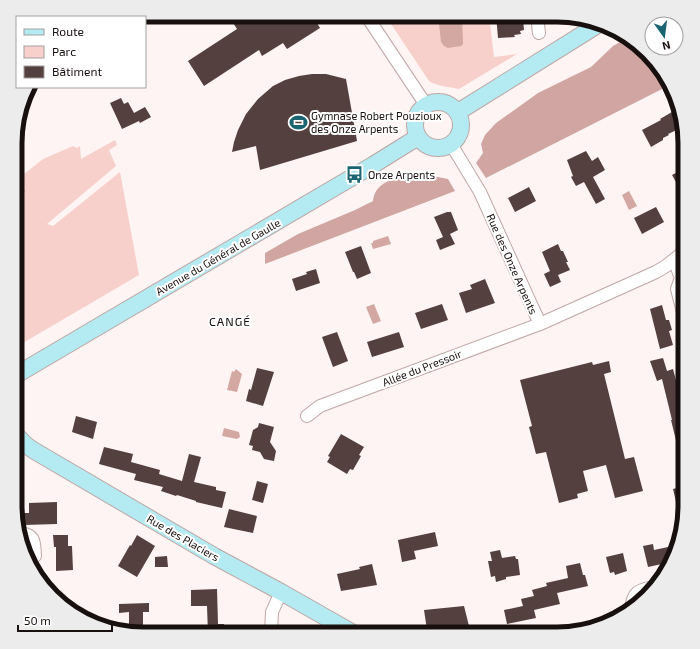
<svg xmlns="http://www.w3.org/2000/svg" width="700" height="649" viewBox="0 0 700 649" font-family="'Exo 2',sans-serif">
<style>
.green{fill:#f7d0cc}
.forest{fill:#d1a5a1}
.water{fill:#d3a7a2}
.building{fill:#54403e}
.lines{fill:none;stroke-linecap:round;stroke-linejoin:round}
.street-casing{stroke:#bfa6a4;stroke-width:14}
.secondary-casing{stroke:#bfa6a4;stroke-width:18}
.street{stroke:#fff;stroke-width:12}
.secondary{stroke:#b4eaf2;stroke-width:16}
.labels{text-anchor:middle;stroke-width:4;stroke-linejoin:round;paint-order:stroke}
.poi-label{font-size:11px;fill:#18100f;stroke:#fff;text-anchor:start}
.street-label{font-size:11px;fill:#18100f;stroke:#fff}
.neighbourhood-label{font-size:12px;letter-spacing:1px;fill:#18100f;stroke:#fff}
.rim{fill:none;stroke:#18100f;stroke-width:5}
</style>
<rect width="100%" height="100%" fill="#fef4f3"/>
<!-- green -->
<path class="green" d="M 385,15 L 489,15 L 494,57 L 517,54 L 459,89 C 450,87 436,86 429,81 Z
M 115,140 L 117,145 L 109,150 L 116,166 L 47,224 L 53,226 L 120,172 L 139,275 L 16,347 L 17,210 L 25,191 L 19,178 L 43,159 L 73,146 L 77,148 L 80,146 L 81,159 Z"/>
<!-- forest -->
<path class="forest" d="M 627,38 L 653,59 L 670,85 L 486,178 L 476,163 L 483,153 L 481,144 L 485,135 L 496,123 L 513,111 L 538,93 L 591,67 L 613,46 Z
M 404,175 L 438,177 L 448,179 L 455,191 L 265,264 L 265,253 L 298,234 L 355,210 L 373,201 C 375,183 390,181 404,175 Z
M 19,178 L 25,191 L 17,210 L 17,180 Z"/>
<!-- water -->
<path class="water" d="M 438,15 L 462,15 L 463,44 L 461,46 L 448,48 L 444,46 L 441,42 Z
M 629,191 L 637,206 L 629,210 L 622,195 Z
M 388,236 L 391,244 L 373,249 L 371,243 L 373,243 L 373,241 Z
M 374,304 L 381,321 L 373,324 L 366,307 Z
M 236,369 L 242,374 L 237,392 L 227,390 L 232,371 L 234,372 Z
M 224,428 L 239,432 L 240,437 L 237,439 L 222,436 Z"/>
<!-- building -->
<path class="building" d="M 228,15 L 312,15 L 320,28 L 287,49 L 283,43 L 262,56 L 259,50 L 204,86 L 188,61 L 237,29 Z
M 496,15 L 510,15 L 511,19 L 523,19 L 524,30 L 520,31 L 521,34 L 514,35 L 515,37 L 498,38 Z
M 312,74 L 326,74 L 346,79 L 357,141 L 260,170 L 256,146 L 232,152 L 234,142 L 238,130 L 246,114 L 258,99 L 273,86 L 285,80 L 299,76 Z
M 121,98 L 124,104 L 128,102 L 134,113 L 145,107 L 151,117 L 140,123 L 139,121 L 122,129 L 110,103 Z
M 672,112 L 681,128 L 668,134 L 669,135 L 663,138 L 663,140 L 651,147 L 642,130 L 661,120 L 660,119 Z
M 586,151 L 592,161 L 598,157 L 605,170 L 593,177 L 605,199 L 596,204 L 584,182 L 576,186 L 571,177 L 573,176 L 567,160 Z
M 685,168 L 685,198 L 672,175 Z
M 529,187 L 536,201 L 515,212 L 508,198 Z
M 656,207 L 664,222 L 642,234 L 634,218 Z
M 447,212 L 451,212 L 458,230 L 450,234 L 455,244 L 440,250 L 436,240 L 443,237 L 434,217 Z
M 558,244 L 561,251 L 563,251 L 568,262 L 566,262 L 570,270 L 558,275 L 561,282 L 550,287 L 544,274 L 550,271 L 542,252 Z
M 361,246 L 371,273 L 357,279 L 354,272 L 353,272 L 345,252 Z
M 316,269 L 320,283 L 296,291 L 292,279 L 307,274 L 306,272 Z
M 485,279 L 495,303 L 466,313 L 459,293 L 472,289 L 470,285 Z
M 442,304 L 448,320 L 421,329 L 415,313 Z
M 662,305 L 666,320 L 669,320 L 672,330 L 669,331 L 673,345 L 660,349 L 650,309 Z
M 337,332 L 348,361 L 333,367 L 322,337 Z
M 399,332 L 404,347 L 372,357 L 367,342 Z
M 663,358 L 667,371 L 673,369 L 683,406 L 681,406 L 685,421 L 685,460 L 681,461 L 671,420 L 672,420 L 662,379 L 657,381 L 650,361 Z
M 609,361 L 611,372 L 604,374 L 625,459 L 634,457 L 643,491 L 615,498 L 606,465 L 583,471 L 588,491 L 577,494 L 578,498 L 559,503 L 546,452 L 536,454 L 529,427 L 532,426 L 520,380 L 592,362 L 593,365 Z
M 257,368 L 274,372 L 263,406 L 246,401 L 249,389 L 251,390 Z
M 76,416 L 97,422 L 93,439 L 72,432 Z
M 259,423 L 274,427 L 270,442 L 276,451 L 274,461 L 264,459 L 260,452 L 252,450 L 253,446 L 249,445 L 253,430 L 258,427 Z
M 341,434 L 364,447 L 359,455 L 361,456 L 353,470 L 350,469 L 347,474 L 327,462 L 330,457 L 328,456 Z
M 104,447 L 133,454 L 131,462 L 160,470 L 159,474 L 182,481 L 189,454 L 201,457 L 194,482 L 216,487 L 216,490 L 226,492 L 222,508 L 196,502 L 196,501 L 177,495 L 176,496 L 161,491 L 163,487 L 134,480 L 136,474 L 99,464 Z
M 257,481 L 268,484 L 263,503 L 252,500 Z
M 685,486 L 685,506 L 681,523 L 673,489 Z
M 57,502 L 57,524 L 24,525 L 23,513 L 29,513 L 29,503 Z
M 229,509 L 257,516 L 253,533 L 224,527 Z
M 435,532 L 438,546 L 414,551 L 416,559 L 402,562 L 398,540 Z
M 53,535 L 68,535 L 68,546 L 72,546 L 73,570 L 56,571 L 56,547 L 54,547 Z
M 137,535 L 155,546 L 137,577 L 118,566 L 130,545 L 131,546 Z
M 653,544 L 654,550 L 668,547 L 671,562 L 648,567 L 643,546 Z
M 500,550 L 502,558 L 515,556 L 516,559 L 518,559 L 520,575 L 506,577 L 506,579 L 496,582 L 495,576 L 491,577 L 488,561 L 492,561 L 490,552 Z
M 623,553 L 627,571 L 615,575 L 614,572 L 610,573 L 606,557 Z
M 167,556 L 168,567 L 155,567 L 155,557 Z
M 580,563 L 583,575 L 585,575 L 588,586 L 557,593 L 560,604 L 534,610 L 536,618 L 507,624 L 504,610 L 523,606 L 521,599 L 534,596 L 532,590 L 547,586 L 546,583 L 568,578 L 566,566 Z
M 372,564 L 377,585 L 341,591 L 337,574 L 360,569 L 359,567 Z
M 217,589 L 218,624 L 224,624 L 224,634 L 208,634 L 207,606 L 191,606 L 191,590 Z
M 149,603 L 149,612 L 143,612 L 143,628 L 129,628 L 129,612 L 119,613 L 119,604 Z
M 464,606 L 469,626 L 427,630 L 424,610 Z"/>
<g class="lines">
<defs>
<path id="street" d="M 366,15 L 426,105
M 537,15 L 539,33
M 136,17 L 136,16
M 451,144 L 480,192 L 540,324 L 656,272 L 666,266 L 685,251
M 674,260 L 681,278 L 677,289 L 685,320
M 307,416 L 320,406 L 540,324
M 20,533 C 36,535 34,543 35,556
M 631,609 C 633,592 638,590 653,587
M 271,634 L 272,612 L 281,592"/>
<path id="secondary" d="M415 125a23 23 0 1 1 46 0a23 23 0 1 1-46 0Z
M 458,112 L 599,24
M 16,375 L 373,165 L 418,137
M 16,435 L 26,445 L 33,450 L 214,556 L 281,592 L 355,634"/>
</defs>
<!-- street casing -->
<use href="#street" class="street-casing"/>
<!-- secondary casing -->
<use href="#secondary" class="secondary-casing"/>
<!-- street -->
<use href="#street" class="street"/>
<!-- secondary -->
<use href="#secondary" class="secondary"/>
</g>
<!-- icons -->
<defs>
<symbol id="stadium-bare" viewBox="-9 -9 18 18"><path d="M0-5a6.5 5 0 1 0 0 10a6.5 5 0 1 0 0-10ZM-3.5-1.8h7v3.6h-7Z" fill="#1b6471" stroke="#fff" stroke-width="2.5" paint-order="stroke"/></symbol>
<symbol id="bus-bare" viewBox="-9 -9 18 18"><path d="M-5-6H5V4H4V6H2V4H-2V6H-4V4H-5ZM-3.5-4V0h7V-4ZM-3.5 1.2v1.5H-2V1.2ZM2 1.2v1.5H3.5V1.2Z" fill="#1b6471" stroke="#fff" stroke-width="2.5" paint-order="stroke"/></symbol>
</defs>
<g fill-rule="evenodd">
<use href="#stadium-bare" x="286" y="110" width="25" height="25"/>
<use href="#bus-bare" x="342" y="162" width="25" height="25"/>
</g>
<g class="labels">
<!-- poi labels -->
<g class="poi-label">
<text x="311" y="120">Gymnase Robert Pouzioux<tspan x="311" dy="13">des Onze Arpents</tspan></text>
<text x="368" y="179">Onze Arpents</text>
</g>
<!-- street labels -->
<g class="street-label">
<text transform="translate(218 257) rotate(-30)" y="4">Avenue du Général de Gaulle</text>
<text transform="translate(512 264) rotate(66)" y="4">Rue des Onze Arpents</text>
<text transform="translate(422 368) rotate(-21)" y="4">Allée du Pressoir</text>
<text transform="translate(183 538) rotate(30)" y="4">Rue des Placiers</text>
</g>
<!-- neighbourhood labels -->
<g class="neighbourhood-label">
<text x="230" y="326">CANGÉ</text>
</g>
</g>
<!-- crop -->
<path d="M0 0H700V649H0ZM143 22H557A121 121 0 0 1 678 143V506A121 121 0 0 1 557 627H143A121 121 0 0 1 22 506V143A121 121 0 0 1 143 22Z" fill="#edecec" fill-rule="evenodd"/>
<path class="rim" d="M143 22H557A121 121 0 0 1 678 143V506A121 121 0 0 1 557 627H143A121 121 0 0 1 22 506V143A121 121 0 0 1 143 22Z"/>
<!-- legend -->
<rect x="16" y="16" width="130" height="72" fill="#ffffff" stroke="#a39f9f"/>
<rect x="24" y="29" width="20" height="6" fill="#b4eaf2" stroke="#a39f9f"/>
<text x="52" y="36" font-size="12" fill="#18100f">Route</text>
<rect x="24" y="46" width="20" height="12" fill="#f7d0cc" stroke="#a39f9f"/>
<text x="52" y="56" font-size="12" fill="#18100f">Parc</text>
<rect x="24" y="66" width="20" height="12" fill="#54403e" stroke="#a39f9f"/>
<text x="52" y="76" font-size="12" fill="#18100f">Bâtiment</text>
<!-- north arrow -->
<g transform="translate(664 36) rotate(166)"><circle r="19" fill="#ffffff" stroke="#a39f9f"/>
<path d="M0-3L7 15L0 10L-7 15Z" fill="#1b6471"/>
<text y="-6" font-size="11" font-weight="bold" text-anchor="middle" fill="#18100f">N</text>
</g>
<!-- scale -->
<path d="M18 625v6h94v-6" fill="none" stroke="#18100f" stroke-width="2"/>
<text x="24" y="625" font-size="12" fill="#18100f" stroke="#ffffff" stroke-width="3" paint-order="stroke">50 m</text>
</svg>
